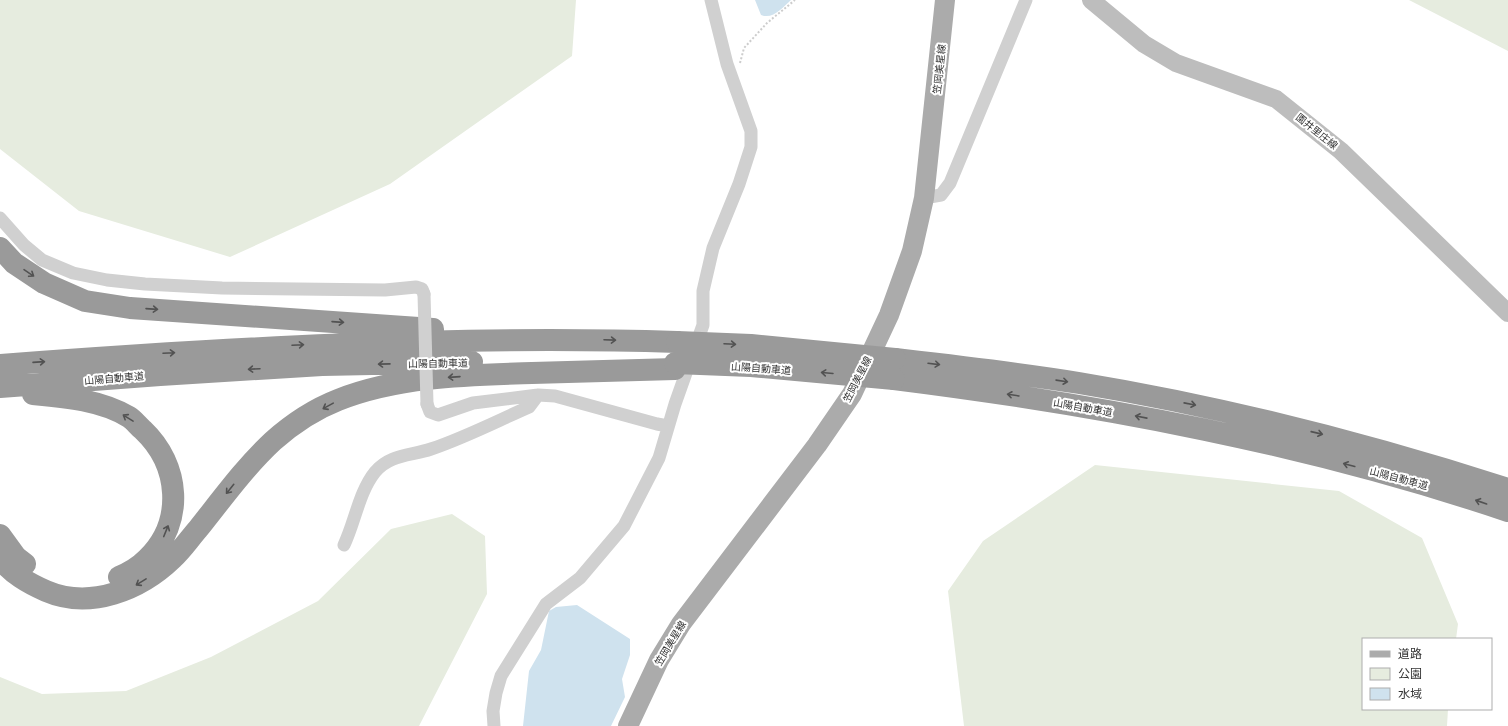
<svg xmlns="http://www.w3.org/2000/svg" width="1508" height="726" viewBox="0 0 1508 726" font-family="'Varela Round','Noto Sans JP',sans-serif">
<style>
.green{fill:#e6ecdf}
.water{fill:#cfe2ee}
.lines{fill:none;stroke-linecap:round;stroke-linejoin:round}
.path{stroke:#cdcdcd;stroke-width:2;stroke-dasharray:2 2;stroke-linecap:butt}
.street{stroke:#d0d0d0;stroke-width:13}
.secondary{stroke:#bdbdbd;stroke-width:18}
.primary{stroke:#ababab;stroke-width:20}
.highway{stroke:#9a9a9a;stroke-width:22}
.street-bridge{stroke:#d0d0d0;stroke-width:13}
.highway-bridge{stroke:#9a9a9a;stroke-width:22}
.oneway{stroke:#525252}
.labels{text-anchor:middle;stroke-width:4;stroke-linejoin:round;paint-order:stroke}
.street-label{font-size:10px;fill:#333;stroke:#fff}
</style>
<rect width="100%" height="100%" fill="#fff"/>
<!-- green -->
<path class="green" d="M 0,0 L 576,0 L 572,56 L 390,184 L 230,257 L 79,211 L 0,149 Z
M 1409,0 L 1508,0 L 1508,51 Z
M 1095,465 L 1339,491 L 1422,538 L 1458,624 L 1456,639 L 1363,639 L 1363,709 L 1448,709 L 1447,726 L 964,726 L 948,591 L 983,541 Z
M 452,514 L 485,536 L 487,594 L 419,726 L 0,726 L 0,677 L 42,694 L 126,691 L 211,657 L 318,601 L 391,529 Z"/>
<!-- water -->
<path class="water" d="M 755,0 L 791,0 C 783,7 773,20 761,15 Z
M 577,605 L 630,639 L 630,655 L 622,679 L 625,697 L 611,726 L 523,726 L 529,671 L 541,650 L 549,611 L 556,607 Z"/>
<g class="lines">
<!-- path -->
<path class="path" d="M 740,63 L 744,48 L 767,23 L 795,0"/>
<!-- street -->
<path class="street" d="M 924,198 L 941,195 L 950,183 L 1026,0
M 0,218 L 24,245 L 42,260 L 73,273 L 107,280 L 145,284 L 222,288 L 385,290 L 416,287 L 422,289 L 424,294
M 427,404 L 430,412 L 438,415 L 473,403 L 538,395 L 555,396 L 657,424 L 668,426
M 344,545 C 355,522 359,492 375,472 C 390,454 411,456 431,449 C 464,438 497,421 529,407 L 538,395
M 494,726 L 493,711 L 496,693 L 501,676 L 546,604 L 580,578 L 624,526 L 659,458 L 675,404 L 703,325 L 703,291 L 713,248 L 739,184 L 751,147 L 751,131 L 727,64 L 711,0"/>
<!-- secondary -->
<path class="secondary" d="M 1091,0 L 1144,44 L 1176,63 L 1276,99 L 1341,151 L 1508,313"/>
<!-- primary -->
<path class="primary" d="M 628,726 L 659,660 L 681,624 L 817,445 L 852,394 L 889,315 L 912,251 L 924,198 L 945,0"/>
<!-- highway -->
<path class="highway" d="M 0,248 L 14,263 L 44,283 L 85,301 L 130,308 L 433,329
M 895,359 C 956,366 1018,373 1079,383 C 1225,407 1368,444 1508,489
M 0,365 C 226,348 451,335 677,342
M 894,379 C 1102,405 1309,444 1508,511
M 0,387 L 160,375 L 322,365 L 472,362
M 33,394 C 65,397 101,400 129,417 C 134,420 138,426 143,430 C 180,465 185,522 147,559 C 140,566 129,573 119,577
M 0,535 L 16,557 L 25,564
M 0,558 C 12,574 28,583 46,591 C 90,610 140,590 173,558 C 182,550 190,538 198,529 C 222,499 245,467 273,441 C 291,425 315,409 338,400 C 398,376 468,375 532,373 C 580,372 627,370 675,369"/>
<!-- street-bridge -->
<path class="street-bridge" d="M 424,294 L 427,404"/>
<!-- highway-bridge -->
<path class="highway-bridge" d="M 677,342 L 751,345 L 895,359
M 675,363 L 751,366 L 894,379"/>
</g>
<!-- one-way arrows -->
<defs><path id="oneway-shaft" d="M-6 0H5M1.5-3L5.5 0L1.5 3" fill="none" stroke-width="1.6" stroke-linecap="round" stroke-linejoin="round"/></defs>
<g class="oneway">
<use href="#oneway-shaft" transform="translate(29 273) rotate(34)"/>
<use href="#oneway-shaft" transform="translate(152 309) rotate(4)"/>
<use href="#oneway-shaft" transform="translate(338 322) rotate(4)"/>
<use href="#oneway-shaft" transform="translate(610 340) rotate(2)"/>
<use href="#oneway-shaft" transform="translate(730 344) rotate(3)"/>
<use href="#oneway-shaft" transform="translate(298 345) rotate(-3)"/>
<use href="#oneway-shaft" transform="translate(169 353) rotate(-3)"/>
<use href="#oneway-shaft" transform="translate(39 362) rotate(-4)"/>
<use href="#oneway-shaft" transform="translate(384 364) rotate(179)"/>
<use href="#oneway-shaft" transform="translate(934 364) rotate(7)"/>
<use href="#oneway-shaft" transform="translate(254 369) rotate(177)"/>
<use href="#oneway-shaft" transform="translate(827 373) rotate(-175)"/>
<use href="#oneway-shaft" transform="translate(454 377) rotate(176)"/>
<use href="#oneway-shaft" transform="translate(1062 381) rotate(8)"/>
<use href="#oneway-shaft" transform="translate(1013 395) rotate(-171)"/>
<use href="#oneway-shaft" transform="translate(1190 404) rotate(11)"/>
<use href="#oneway-shaft" transform="translate(328 406) rotate(151)"/>
<use href="#oneway-shaft" transform="translate(1141 417) rotate(-169)"/>
<use href="#oneway-shaft" transform="translate(128 418) rotate(-148)"/>
<use href="#oneway-shaft" transform="translate(1317 433) rotate(13)"/>
<use href="#oneway-shaft" transform="translate(1349 465) rotate(-165)"/>
<use href="#oneway-shaft" transform="translate(230 489) rotate(129)"/>
<use href="#oneway-shaft" transform="translate(1481 502) rotate(-161)"/>
<use href="#oneway-shaft" transform="translate(166 531) rotate(-68)"/>
<use href="#oneway-shaft" transform="translate(141 582) rotate(148)"/>
</g>
<g class="labels">
<!-- street labels -->
<g class="street-label">
<text transform="translate(939 69) rotate(-84)" y="4">笠岡美星線</text>
<text transform="translate(1317 131) rotate(39)" y="4">園井里庄線</text>
<text transform="translate(438 363) rotate(-1)" y="4">山陽自動車道</text>
<text transform="translate(761 368) rotate(4)" y="4">山陽自動車道</text>
<text transform="translate(114 378) rotate(-5)" y="4">山陽自動車道</text>
<text transform="translate(857 379) rotate(-63)" y="4">笠岡美星線</text>
<text transform="translate(1083 407) rotate(10)" y="4">山陽自動車道</text>
<text transform="translate(1399 478) rotate(15)" y="4">山陽自動車道</text>
<text transform="translate(670 643) rotate(-59)" y="4">笠岡美星線</text>
</g>
</g>
<!-- legend -->
<rect x="1362" y="638" width="130" height="72" fill="#ffffff" stroke="#adadad"/>
<rect x="1370" y="651" width="20" height="6" fill="#ababab" stroke="#adadad"/>
<text x="1398" y="658" font-size="12" fill="#333333">道路</text>
<rect x="1370" y="668" width="20" height="12" fill="#e6ecdf" stroke="#adadad"/>
<text x="1398" y="678" font-size="12" fill="#333333">公園</text>
<rect x="1370" y="688" width="20" height="12" fill="#cfe2ee" stroke="#adadad"/>
<text x="1398" y="698" font-size="12" fill="#333333">水域</text>
</svg>
